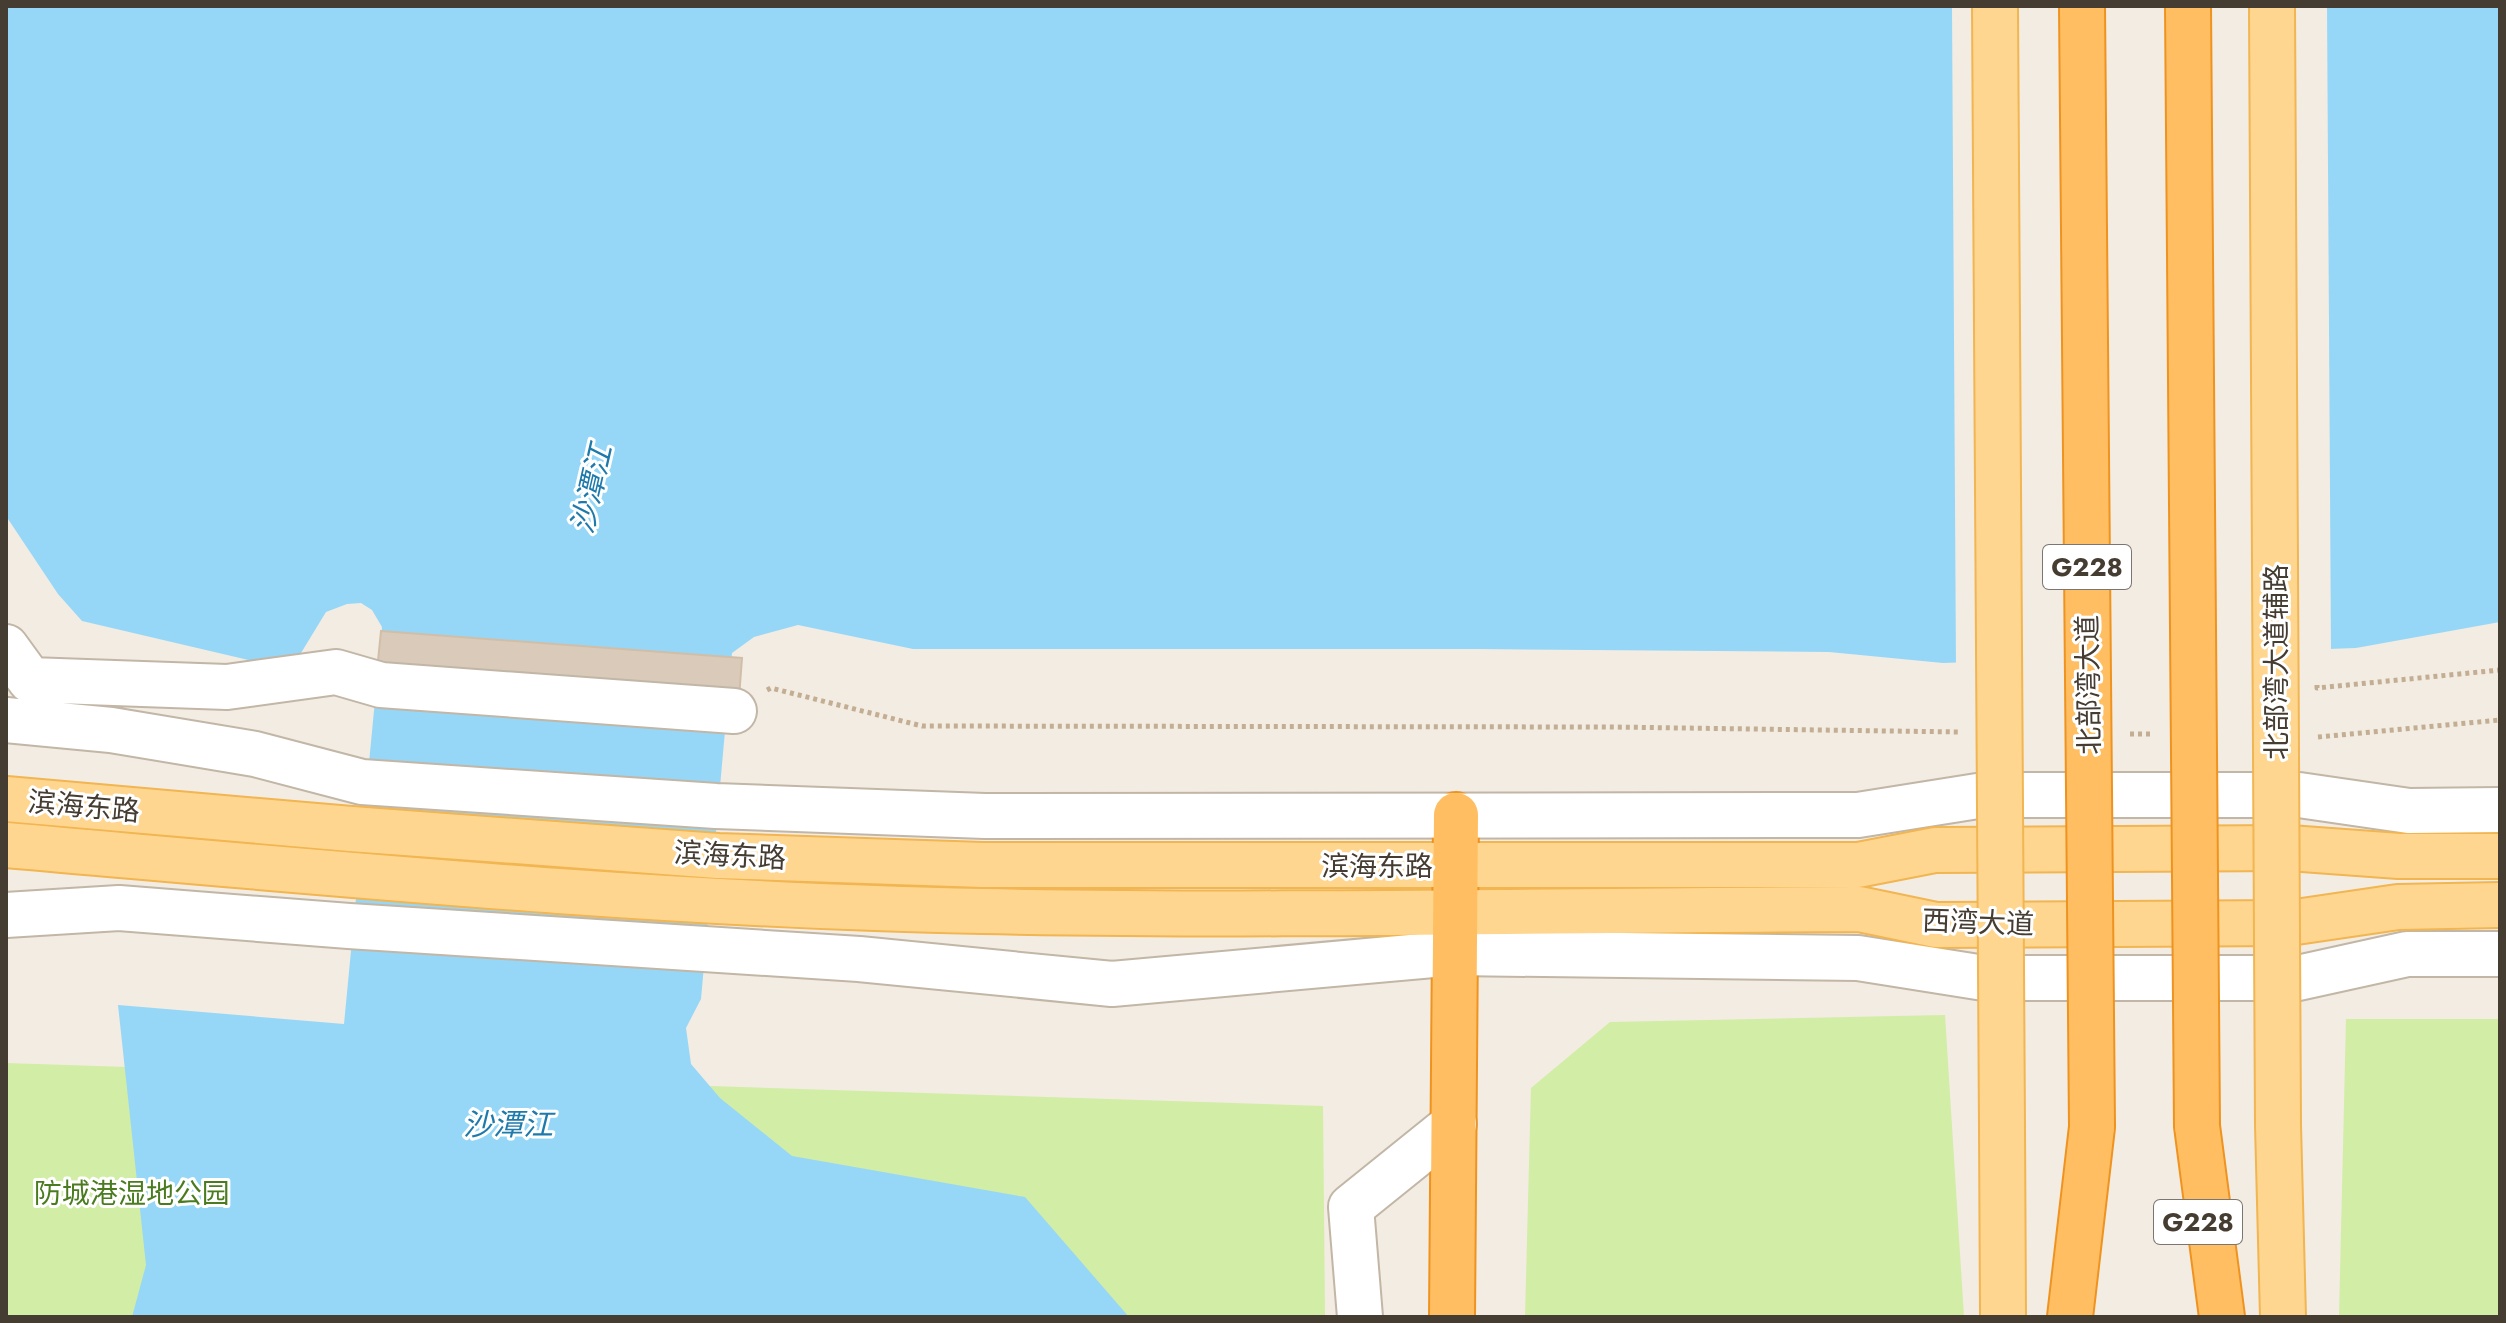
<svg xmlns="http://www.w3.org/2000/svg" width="2506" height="1323" viewBox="0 0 2506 1323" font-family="Jost,'Noto Sans SC',sans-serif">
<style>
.green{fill:#d2eda5}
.water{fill:#96d7f8}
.pier{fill:#f3ece2}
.building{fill:#d9cab9;stroke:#d1bea8;stroke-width:2}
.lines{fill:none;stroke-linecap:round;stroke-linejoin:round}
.minor-casing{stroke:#c2b6a6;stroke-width:48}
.major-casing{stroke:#f1b552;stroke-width:48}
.highway-casing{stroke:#ef9320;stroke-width:48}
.path{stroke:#c3ae93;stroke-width:5;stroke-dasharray:4 4;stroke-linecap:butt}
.minor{stroke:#fff;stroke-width:44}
.major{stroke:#ffd68f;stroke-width:44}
.highway{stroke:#ffbe61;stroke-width:44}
.major-bridge-casing{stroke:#f1b552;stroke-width:48;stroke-linecap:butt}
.highway-bridge-casing{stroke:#ef9320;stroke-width:48;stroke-linecap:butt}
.major-bridge{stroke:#ffd68f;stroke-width:44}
.highway-bridge{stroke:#ffbe61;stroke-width:44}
.labels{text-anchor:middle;stroke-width:6;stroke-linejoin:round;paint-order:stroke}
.shield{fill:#fff;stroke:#7d7670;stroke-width:2}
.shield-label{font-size:26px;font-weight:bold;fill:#453c32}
.street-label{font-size:28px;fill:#453c32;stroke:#fff}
.park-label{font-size:28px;fill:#4a7c1f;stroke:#fff}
.water-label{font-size:30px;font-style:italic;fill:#1e7aab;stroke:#fff}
</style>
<rect width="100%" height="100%" fill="#f3ece2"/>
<!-- green -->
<path class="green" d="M 1945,1015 L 1964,1317 L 1525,1317 L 1531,1088 L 1610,1022 Z
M 2346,1019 L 2500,1019 L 2500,1317 L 2339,1317 Z
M 6,1063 L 1323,1106 L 1325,1317 L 6,1317 Z"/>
<!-- water -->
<path class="water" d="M 6,6 L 2500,6 L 2500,622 L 2356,648 L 1943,663 L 1829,652 L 1478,649 L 913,649 L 798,625 L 754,637 L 732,653 L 701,999 L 686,1028 L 691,1064 L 720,1098 L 792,1156 L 1025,1197 L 1129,1317 L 132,1317 L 146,1265 L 118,1005 L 344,1024 L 382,627 L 372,610 L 361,603 L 347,604 L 326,612 L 301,653 L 257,662 L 82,621 L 58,594 L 6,516 Z"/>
<!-- pier -->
<path class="pier" d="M 1952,6 L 2327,6 L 2331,653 L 1956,667 Z"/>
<!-- building -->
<path class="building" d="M 381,631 L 742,658 L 739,698 L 377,671 Z"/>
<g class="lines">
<defs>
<path id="minor" d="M 6,647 L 30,680 L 227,687 L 336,672 L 381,685 L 734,711
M 6,720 L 111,730 L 255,754 L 362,782 L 716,806 L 985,816 L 1858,815 L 1984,795 L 2299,795 L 2409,811 L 2500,810
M 6,915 L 119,908 L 349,926 L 859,959 L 1112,984 L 1455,953 L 1858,958 L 1984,978 L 2298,978 L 2407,954 L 2500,954
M 1360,1317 L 1351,1207 L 1454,1124"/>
<path id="major" d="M 6,799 L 351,829 L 718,856 L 983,865 L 1858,865 L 1935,850 L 2289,848 L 2399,856 L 2500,856
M 6,845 C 331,873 656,905 982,911 C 1274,917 1567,910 1859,909 L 1936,925 L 2289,923 L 2398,907 L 2500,905
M 2278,1125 L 2283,1317
M 2002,1128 L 2003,1317"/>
<path id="highway" d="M 2197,1126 L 2222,1317
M 1452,1317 L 1456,815
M 2070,1317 L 2092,1127"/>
</defs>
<!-- minor casing -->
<use href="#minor" class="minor-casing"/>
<!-- major casing -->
<use href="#major" class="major-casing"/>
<!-- highway casing -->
<use href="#highway" class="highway-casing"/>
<!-- path -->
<path class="path" d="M 2317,685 L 2317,688 L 2500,670
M 767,690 L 771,688 L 922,726 L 1612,727 L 1960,732
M 2130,734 L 2152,734
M 2318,737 L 2500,720"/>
<!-- minor -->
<use href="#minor" class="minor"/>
<!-- major -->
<use href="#major" class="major"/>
<!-- highway -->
<use href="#highway" class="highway"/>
<defs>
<path id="major-bridge" d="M 1995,6 L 2002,1128
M 2272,6 L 2278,1125"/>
<path id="highway-bridge" d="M 2082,6 L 2092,1127
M 2188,6 L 2197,1126"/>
</defs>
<!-- major-bridge casing -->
<use href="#major-bridge" class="major-bridge-casing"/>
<!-- highway-bridge casing -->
<use href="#highway-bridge" class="highway-bridge-casing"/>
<!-- major-bridge -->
<use href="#major-bridge" class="major-bridge"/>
<!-- highway-bridge -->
<use href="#highway-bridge" class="highway-bridge"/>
</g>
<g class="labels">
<!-- shield labels -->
<g class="shield">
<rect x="2043" y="545" width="88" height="44" rx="6"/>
<rect x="2154" y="1200" width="88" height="44" rx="6"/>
</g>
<g class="shield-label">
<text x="2087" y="576">G228</text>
<text x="2198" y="1231">G228</text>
</g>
<!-- street labels -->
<g class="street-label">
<text transform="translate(2276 662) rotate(-90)" y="10">北部湾大道辅路</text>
<text transform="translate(2088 685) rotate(-91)" y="10">北部湾大道</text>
<text transform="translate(84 806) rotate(5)" y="10">滨海东路</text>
<text transform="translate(730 855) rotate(3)" y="10">滨海东路</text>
<text x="1377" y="876">滨海东路</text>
<text transform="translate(1978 922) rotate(2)" y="10">西湾大道</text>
</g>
<!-- park labels -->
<g class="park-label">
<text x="132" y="1203">防城港湿地公园</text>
</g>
<!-- water labels -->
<g class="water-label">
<text transform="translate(592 489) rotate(-77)" y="10">沙潭江</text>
<text x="508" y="1135">沙潭江</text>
</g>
</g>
<!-- border -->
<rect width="2506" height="1323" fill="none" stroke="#453c32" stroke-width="16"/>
</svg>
